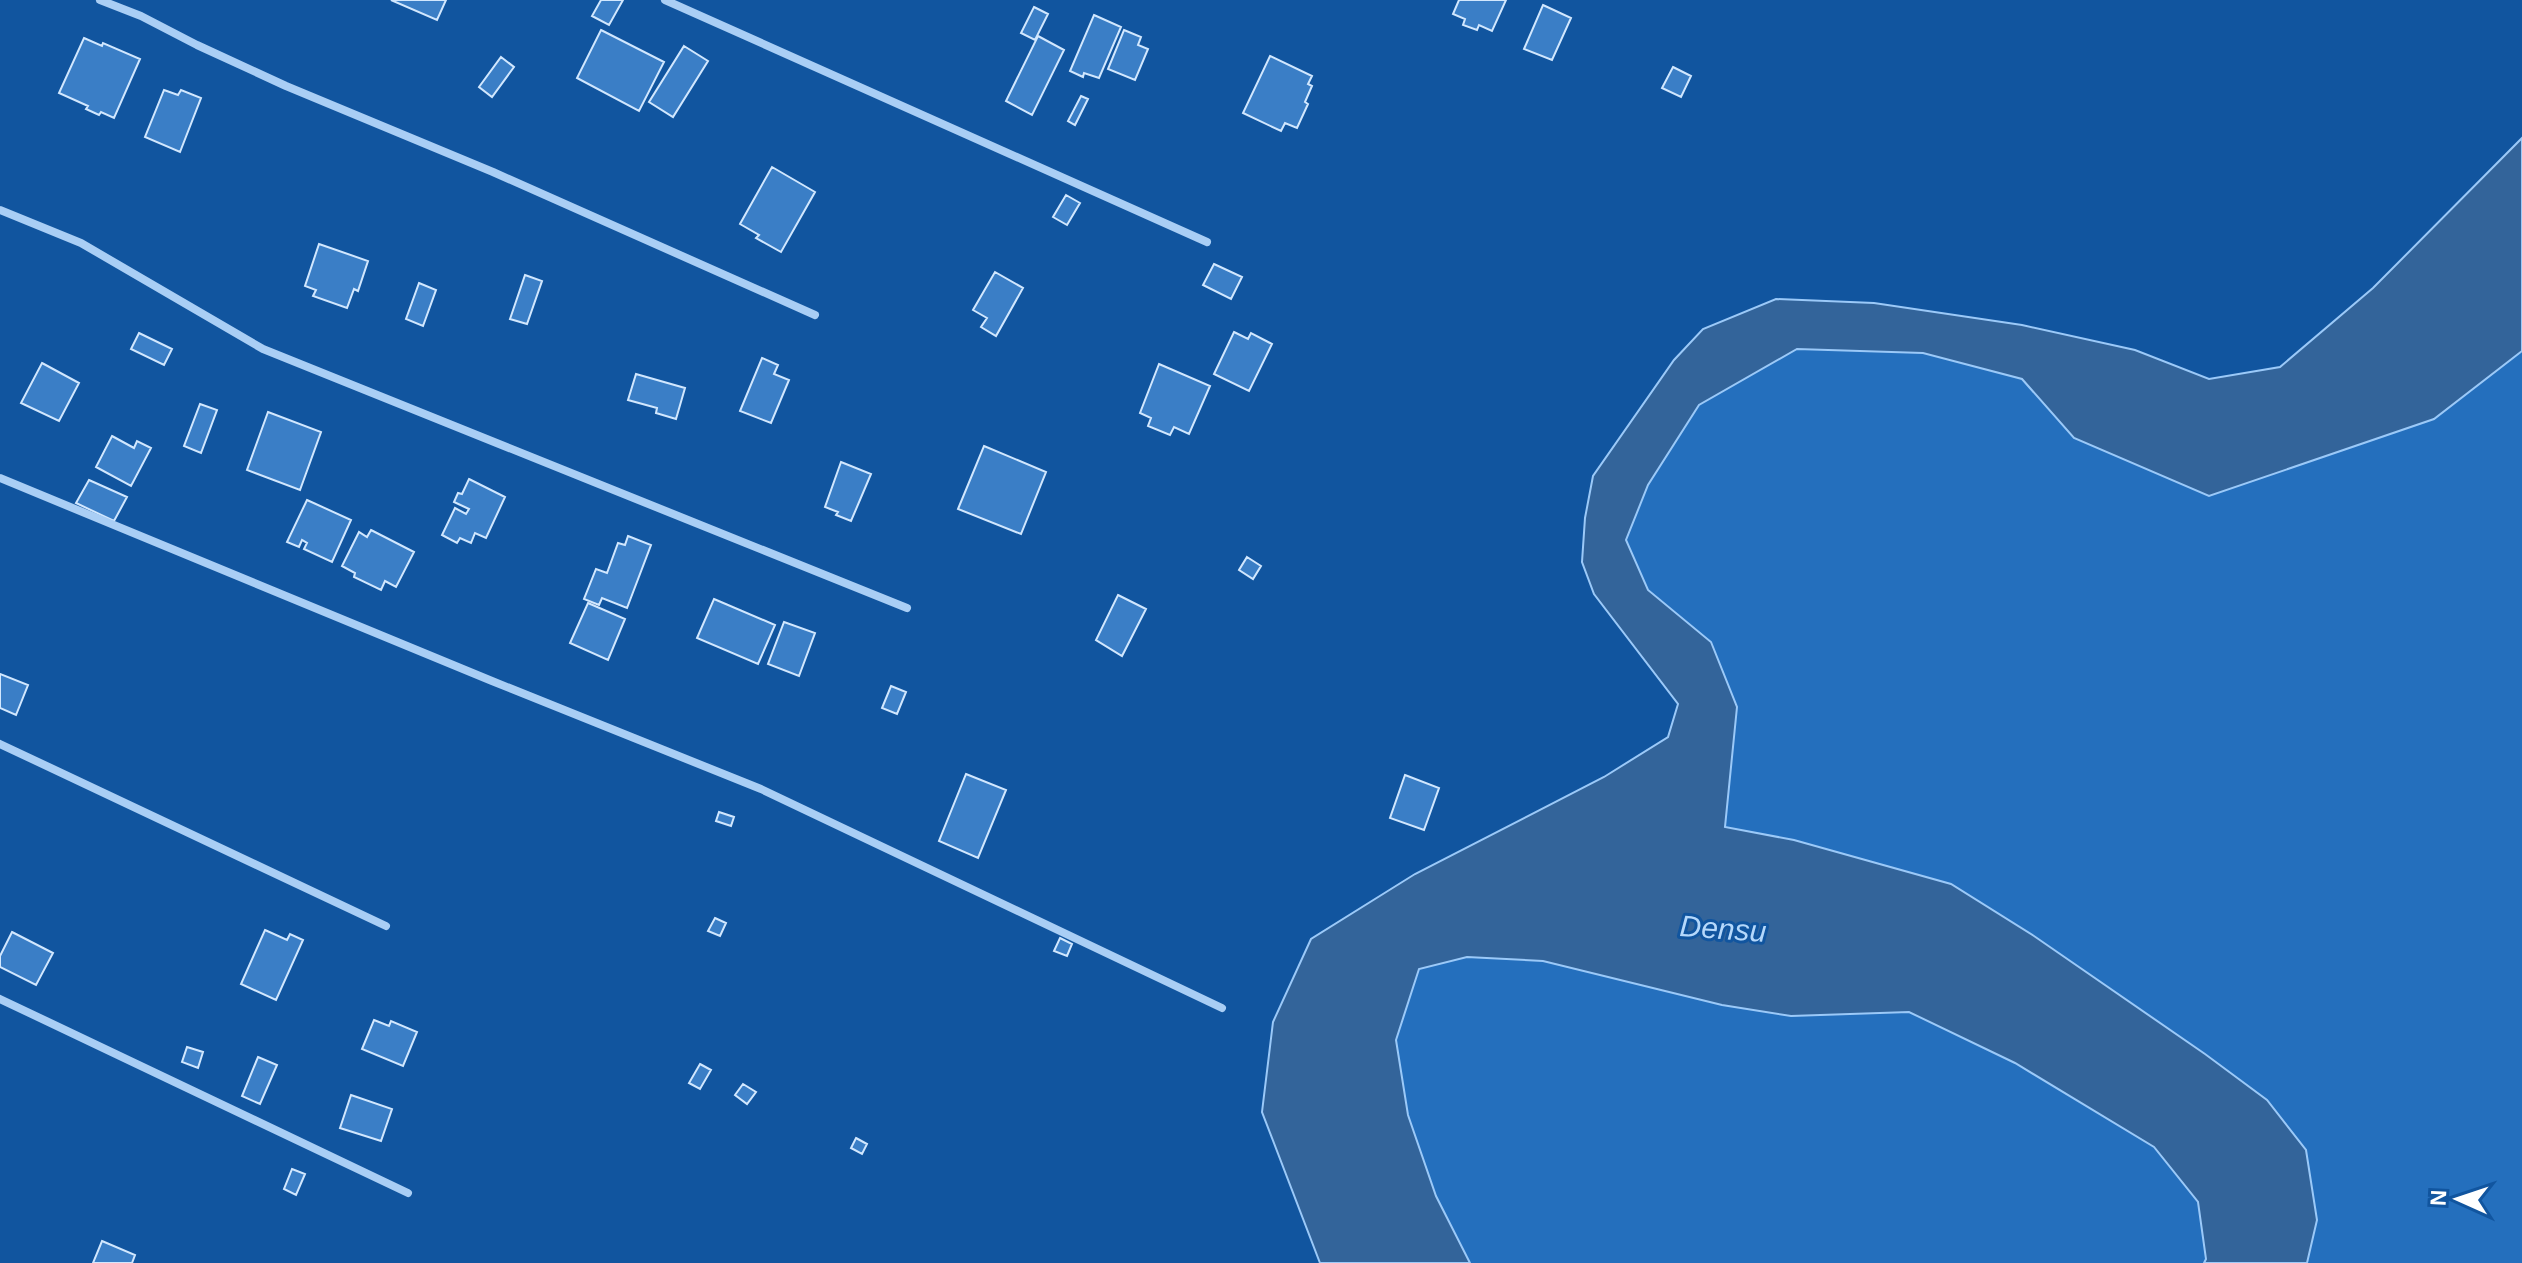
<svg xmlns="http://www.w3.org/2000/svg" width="2522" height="1263" viewBox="0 0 2522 1263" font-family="Arial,sans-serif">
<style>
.green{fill:#246fbd}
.water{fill:#33649a;stroke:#9bc9f8;stroke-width:2}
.building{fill:#3a7ec6;stroke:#d1e7fe;stroke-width:2}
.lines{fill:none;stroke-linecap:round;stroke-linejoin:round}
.street{stroke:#a9cef5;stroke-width:8}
.labels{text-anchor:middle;stroke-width:6;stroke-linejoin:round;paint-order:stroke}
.water-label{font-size:30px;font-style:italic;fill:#b5d8fb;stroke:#11559f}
</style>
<rect width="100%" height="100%" fill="#11559f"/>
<!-- green -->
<path class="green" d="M 1797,349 L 1923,353 L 2022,379 L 2074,438 L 2434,419 L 2522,351 L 2522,1263 L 2307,1263 L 2317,1220 L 1951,884 L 1794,840 L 1725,827 L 1737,707 L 1711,642 L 1648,590 L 1626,540 L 1648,485 L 1699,405 Z
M 1467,957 L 1543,961 L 1722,1005 L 1791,1016 L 1909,1012 L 2015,1063 L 2154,1147 L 2198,1203 L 2206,1259 L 2204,1263 L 1470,1263 L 1436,1196 L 1408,1116 L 1396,1040 L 1419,969 Z"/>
<!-- water -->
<path class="water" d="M 2522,138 L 2522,351 L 2434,419 L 2209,496 L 2074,438 L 2022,379 L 1923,353 L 1797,349 L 1699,405 L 1648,485 L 1626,540 L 1648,590 L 1711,642 L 1737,707 L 1725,827 L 1794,840 L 1951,884 L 2034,936 L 2205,1054 L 2267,1100 L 2306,1150 L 2317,1220 L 2307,1263 L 2204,1263 L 2206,1259 L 2198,1202 L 2154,1147 L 2015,1063 L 1909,1012 L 1791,1016 L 1722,1005 L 1543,961 L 1467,957 L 1419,969 L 1396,1040 L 1408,1115 L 1436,1196 L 1470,1263 L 1320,1263 L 1262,1112 L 1273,1022 L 1311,939 L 1415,874 L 1604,777 L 1668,737 L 1678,704 L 1594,594 L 1582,562 L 1585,518 L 1593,476 L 1674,360 L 1703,329 L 1776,299 L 1874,303 L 2022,325 L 2135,350 L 2209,379 L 2280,367 L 2373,288 Z"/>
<!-- building -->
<path class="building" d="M 391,0 L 446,0 L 437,20 Z
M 601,0 L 623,0 L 609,25 L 592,16 Z
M 1459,0 L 1506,0 L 1492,31 L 1479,25 L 1477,30 L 1463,25 L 1465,19 L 1453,14 Z
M 1543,5 L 1571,18 L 1552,60 L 1524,49 Z
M 1034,7 L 1048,14 L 1035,40 L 1021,33 Z
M 1094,15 L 1121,27 L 1099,78 L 1084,73 L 1083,77 L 1070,71 Z
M 601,30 L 664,62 L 639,111 L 577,78 Z
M 1124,30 L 1141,37 L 1138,45 L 1148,49 L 1135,80 L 1108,69 Z
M 1038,36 L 1064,50 L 1032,115 L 1006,101 Z
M 84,38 L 102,46 L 103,43 L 140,59 L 114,118 L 101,112 L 99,115 L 86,109 L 88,106 L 59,93 Z
M 684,46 L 708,61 L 673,117 L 649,102 Z
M 1270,56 L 1312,76 L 1308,84 L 1312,86 L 1305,102 L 1308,104 L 1297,128 L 1285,123 L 1281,131 L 1243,113 Z
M 501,57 L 514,67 L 492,97 L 479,87 Z
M 1673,67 L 1691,76 L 1681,97 L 1662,88 Z
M 164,90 L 178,95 L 181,90 L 201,98 L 180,152 L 145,137 Z
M 1081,96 L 1088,99 L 1075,125 L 1068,121 Z
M 772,167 L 815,192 L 781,252 L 756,238 L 759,235 L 740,224 Z
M 1066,195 L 1080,203 L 1067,225 L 1053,217 Z
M 319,244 L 368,261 L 358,291 L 354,289 L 347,308 L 313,296 L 316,290 L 305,286 Z
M 1214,264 L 1242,277 L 1231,299 L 1203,285 Z
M 995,272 L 1023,288 L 996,336 L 981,327 L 987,318 L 973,310 Z
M 525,275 L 542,281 L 527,324 L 510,319 Z
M 419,283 L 436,290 L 423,326 L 406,319 Z
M 1234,332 L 1248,339 L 1251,333 L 1272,344 L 1249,391 L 1214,374 Z
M 139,333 L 172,349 L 164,365 L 131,349 Z
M 762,358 L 778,365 L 774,374 L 789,380 L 771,423 L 740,411 Z
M 42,363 L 79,383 L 59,421 L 21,403 Z
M 1159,364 L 1210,386 L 1189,434 L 1174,427 L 1170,435 L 1148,426 L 1151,418 L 1140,413 Z
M 636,374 L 685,388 L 676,419 L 656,413 L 657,408 L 628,400 Z
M 200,404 L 217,410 L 201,453 L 184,446 Z
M 268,412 L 321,432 L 300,490 L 247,470 Z
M 112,436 L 134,448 L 137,441 L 151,448 L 131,486 L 96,467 Z
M 984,446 L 1046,472 L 1021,534 L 958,509 Z
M 841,462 L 871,474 L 851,521 L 836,515 L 838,512 L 825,507 Z
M 469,479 L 505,497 L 486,538 L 475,533 L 471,543 L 460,538 L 457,543 L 442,535 L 455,508 L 466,514 L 469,509 L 454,502 L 458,493 L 462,494 Z
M 89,480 L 127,497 L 114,521 L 76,503 Z
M 307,500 L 351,520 L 332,562 L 304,549 L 307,543 L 302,540 L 299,547 L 287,542 Z
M 371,530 L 414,552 L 396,587 L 385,581 L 381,590 L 354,577 L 355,573 L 342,566 L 359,532 L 367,537 Z
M 628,536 L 651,545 L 627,608 L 602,598 L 599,605 L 584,599 L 596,569 L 607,573 L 618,543 L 625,545 Z
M 1247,557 L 1261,566 L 1253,579 L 1239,570 Z
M 1118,595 L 1146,609 L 1122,656 L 1096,640 Z
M 714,599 L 775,625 L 758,664 L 697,638 Z
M 588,603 L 625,619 L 608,660 L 570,643 Z
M 784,622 L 815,633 L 799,676 L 768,664 Z
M 0,674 L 28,685 L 16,715 L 0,708 Z
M 891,686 L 906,692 L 897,714 L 882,708 Z
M 966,774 L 1006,790 L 978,858 L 939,841 Z
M 1405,775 L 1439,788 L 1424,830 L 1390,818 Z
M 719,812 L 734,817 L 731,826 L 716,821 Z
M 715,918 L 726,923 L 720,936 L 708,931 Z
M 265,930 L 287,940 L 290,934 L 303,940 L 276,1000 L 241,984 Z
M 12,932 L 53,953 L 36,985 L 0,967 L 0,956 Z
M 1060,938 L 1072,944 L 1067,956 L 1054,951 Z
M 374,1020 L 389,1026 L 391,1021 L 417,1032 L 403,1066 L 362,1049 Z
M 187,1047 L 203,1052 L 198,1068 L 182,1062 Z
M 258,1057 L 277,1065 L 260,1104 L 242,1096 Z
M 700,1064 L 711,1070 L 700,1089 L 689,1083 Z
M 743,1084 L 756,1092 L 747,1104 L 735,1095 Z
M 351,1095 L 392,1109 L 381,1141 L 340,1128 Z
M 856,1138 L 867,1144 L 862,1154 L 851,1148 Z
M 292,1169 L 305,1174 L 296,1195 L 284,1189 Z
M 102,1241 L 135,1255 L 132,1263 L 93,1263 Z"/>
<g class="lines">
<!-- street -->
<path class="street" d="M 100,0 L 141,16 L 197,45 L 286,86 L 493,172 L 815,315
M 665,0 L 1207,242
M 0,210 L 81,243 L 263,349 L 907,608
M 0,478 L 492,681 L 761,789 L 1222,1008
M 0,744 L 386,926
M 0,999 L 408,1193"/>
</g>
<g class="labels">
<!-- water labels -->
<g class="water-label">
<text transform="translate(1723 929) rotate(4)" y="10">Densu</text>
</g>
</g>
<!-- north arrow -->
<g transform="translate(2458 1199) rotate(273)" stroke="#11559f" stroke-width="6" paint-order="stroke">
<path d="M0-6L14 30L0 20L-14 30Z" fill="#ffffff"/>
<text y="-12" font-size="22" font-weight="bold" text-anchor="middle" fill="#ffffff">N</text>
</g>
</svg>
